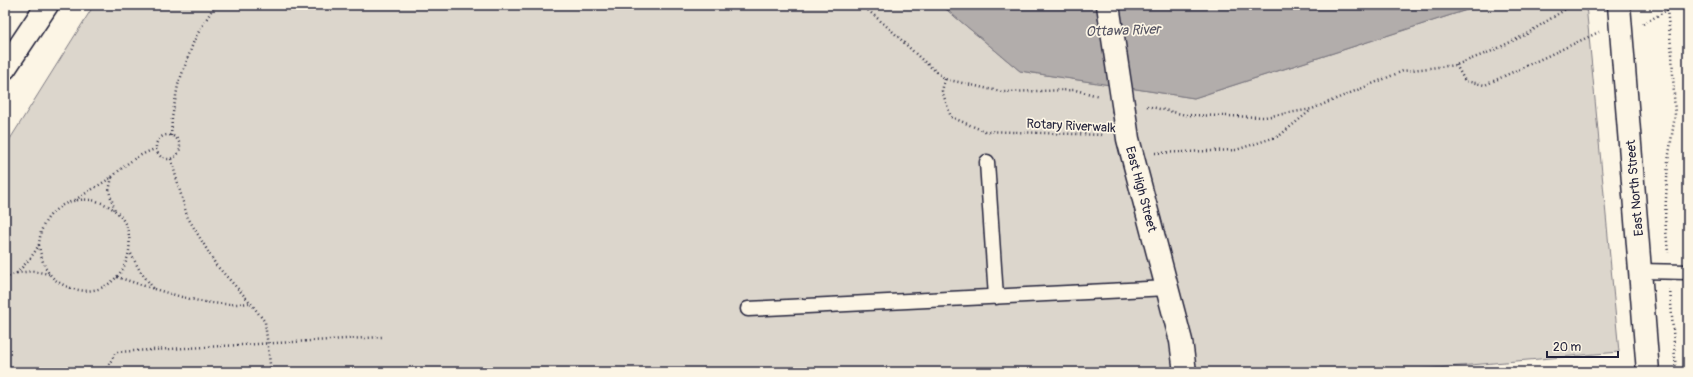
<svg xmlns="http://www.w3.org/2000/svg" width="1693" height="377" viewBox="0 0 1693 377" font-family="Pangolin,sans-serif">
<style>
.green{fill:#dcd6cc;stroke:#7f7c84}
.water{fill:#b2adab;stroke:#78757e}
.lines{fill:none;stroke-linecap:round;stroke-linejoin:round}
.service-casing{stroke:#22223b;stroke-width:17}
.minor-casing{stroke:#22223b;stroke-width:25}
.tertiary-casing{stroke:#22223b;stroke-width:25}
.path{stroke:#22223b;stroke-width:2.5;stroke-dasharray:1 3;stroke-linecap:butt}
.service{stroke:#fcf5e5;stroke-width:14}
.minor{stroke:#fcf5e5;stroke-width:22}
.tertiary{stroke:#fcf5e5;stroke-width:22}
.minor-bridge-casing{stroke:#22223b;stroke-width:25;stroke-linecap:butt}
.minor-bridge{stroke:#fcf5e5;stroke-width:22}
.labels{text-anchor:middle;stroke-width:3.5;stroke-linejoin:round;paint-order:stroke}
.street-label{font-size:13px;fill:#22223b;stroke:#fcf5e5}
.water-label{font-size:14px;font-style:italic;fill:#545362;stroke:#fcf5e5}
</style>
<rect width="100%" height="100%" fill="#fcf5e5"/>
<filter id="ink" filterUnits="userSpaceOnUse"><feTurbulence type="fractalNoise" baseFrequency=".025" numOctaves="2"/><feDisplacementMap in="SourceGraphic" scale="8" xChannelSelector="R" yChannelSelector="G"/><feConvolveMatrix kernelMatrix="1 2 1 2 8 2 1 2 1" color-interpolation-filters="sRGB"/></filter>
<g filter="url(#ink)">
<!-- green -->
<path class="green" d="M 94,5 L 941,5 L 1020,71 L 1194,98 L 1482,5 L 1586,5 L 1619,352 L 1391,372 L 5,372 L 5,147 Z"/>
<!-- water -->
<path class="water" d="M 941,5 L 1482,5 L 1194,98 L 1020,71 Z"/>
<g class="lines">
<defs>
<path id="service" d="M 987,162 L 996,297
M 1640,271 L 1688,272
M 748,309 L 1168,288"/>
<path id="minor" d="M 1124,111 L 1128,139 L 1181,341 L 1185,372"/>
<path id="tertiary" d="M 1619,5 L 1648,372
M 5,68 L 47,5"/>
</defs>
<!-- service casing -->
<use href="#service" class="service-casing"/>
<!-- minor casing -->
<use href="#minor" class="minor-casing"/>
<!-- tertiary casing -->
<use href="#tertiary" class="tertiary-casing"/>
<!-- path -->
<path class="path" d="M 862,5 L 891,30 L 920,58 L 945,79 L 1002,92 L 1075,90 L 1099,96
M 1667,10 L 1672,54 L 1675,115 L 1668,161 L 1665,218 L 1668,253
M 1643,24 L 1676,5
M 1456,65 L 1465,81 L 1485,85 L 1599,32
M 945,79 L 942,91 L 951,117 L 984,131 L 1104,135
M 1147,106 L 1186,115 L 1265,117 L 1312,109 L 1403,71 L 1456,65 L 1492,51 L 1525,35 L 1572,5
M156 147a12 12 0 1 1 24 0a12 12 0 1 1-24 0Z
M 171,136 L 172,118 L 178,85 L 195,38 L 215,5
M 1155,153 L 1236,150 L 1279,136 L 1311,110
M 171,159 L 187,216 L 216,265 L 250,302 L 265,322 L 271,372
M 112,177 C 127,163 136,156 155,149
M 75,200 L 112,177 L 109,191 L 115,211
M 39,245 C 42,265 48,279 68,287 C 127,310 157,218 96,201 C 84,198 71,200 61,206 C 53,211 45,220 42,229 C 40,234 40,239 39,244 C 35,254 24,265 17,273 L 33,271 L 49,274
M 117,277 L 154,289 L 140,271 L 130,252
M 5,278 L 17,273
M 154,289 C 189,299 212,307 249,303
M 1670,289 L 1676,372
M 105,372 L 116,352 L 382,337"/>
<!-- service -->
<use href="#service" class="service"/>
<!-- minor -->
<use href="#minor" class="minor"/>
<!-- tertiary -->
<use href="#tertiary" class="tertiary"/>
<defs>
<path id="minor-bridge" d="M 1108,5 L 1124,111"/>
</defs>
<!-- minor-bridge casing -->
<use href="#minor-bridge" class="minor-bridge-casing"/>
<!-- minor-bridge -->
<use href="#minor-bridge" class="minor-bridge"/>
</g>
</g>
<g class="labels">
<!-- street labels -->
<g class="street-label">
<text transform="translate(1071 125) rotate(3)" y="5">Rotary Riverwalk</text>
<text transform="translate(1634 188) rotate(-95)" y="5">East North Street</text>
<text transform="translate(1142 189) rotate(75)" y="5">East High Street</text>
</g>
<!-- water labels -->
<g class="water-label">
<text transform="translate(1123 30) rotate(-2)" y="5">Ottawa River</text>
</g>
</g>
<!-- margin -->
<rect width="1693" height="377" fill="none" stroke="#fcf5e5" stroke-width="20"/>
<rect x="10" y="10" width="1673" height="357" fill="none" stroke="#22223b" stroke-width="1.5" filter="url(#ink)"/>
<!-- scale -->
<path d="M1547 351v6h71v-6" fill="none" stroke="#22223b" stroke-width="2"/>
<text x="1553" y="351" font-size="12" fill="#22223b" stroke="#fcf5e5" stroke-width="3" paint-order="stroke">20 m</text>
</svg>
